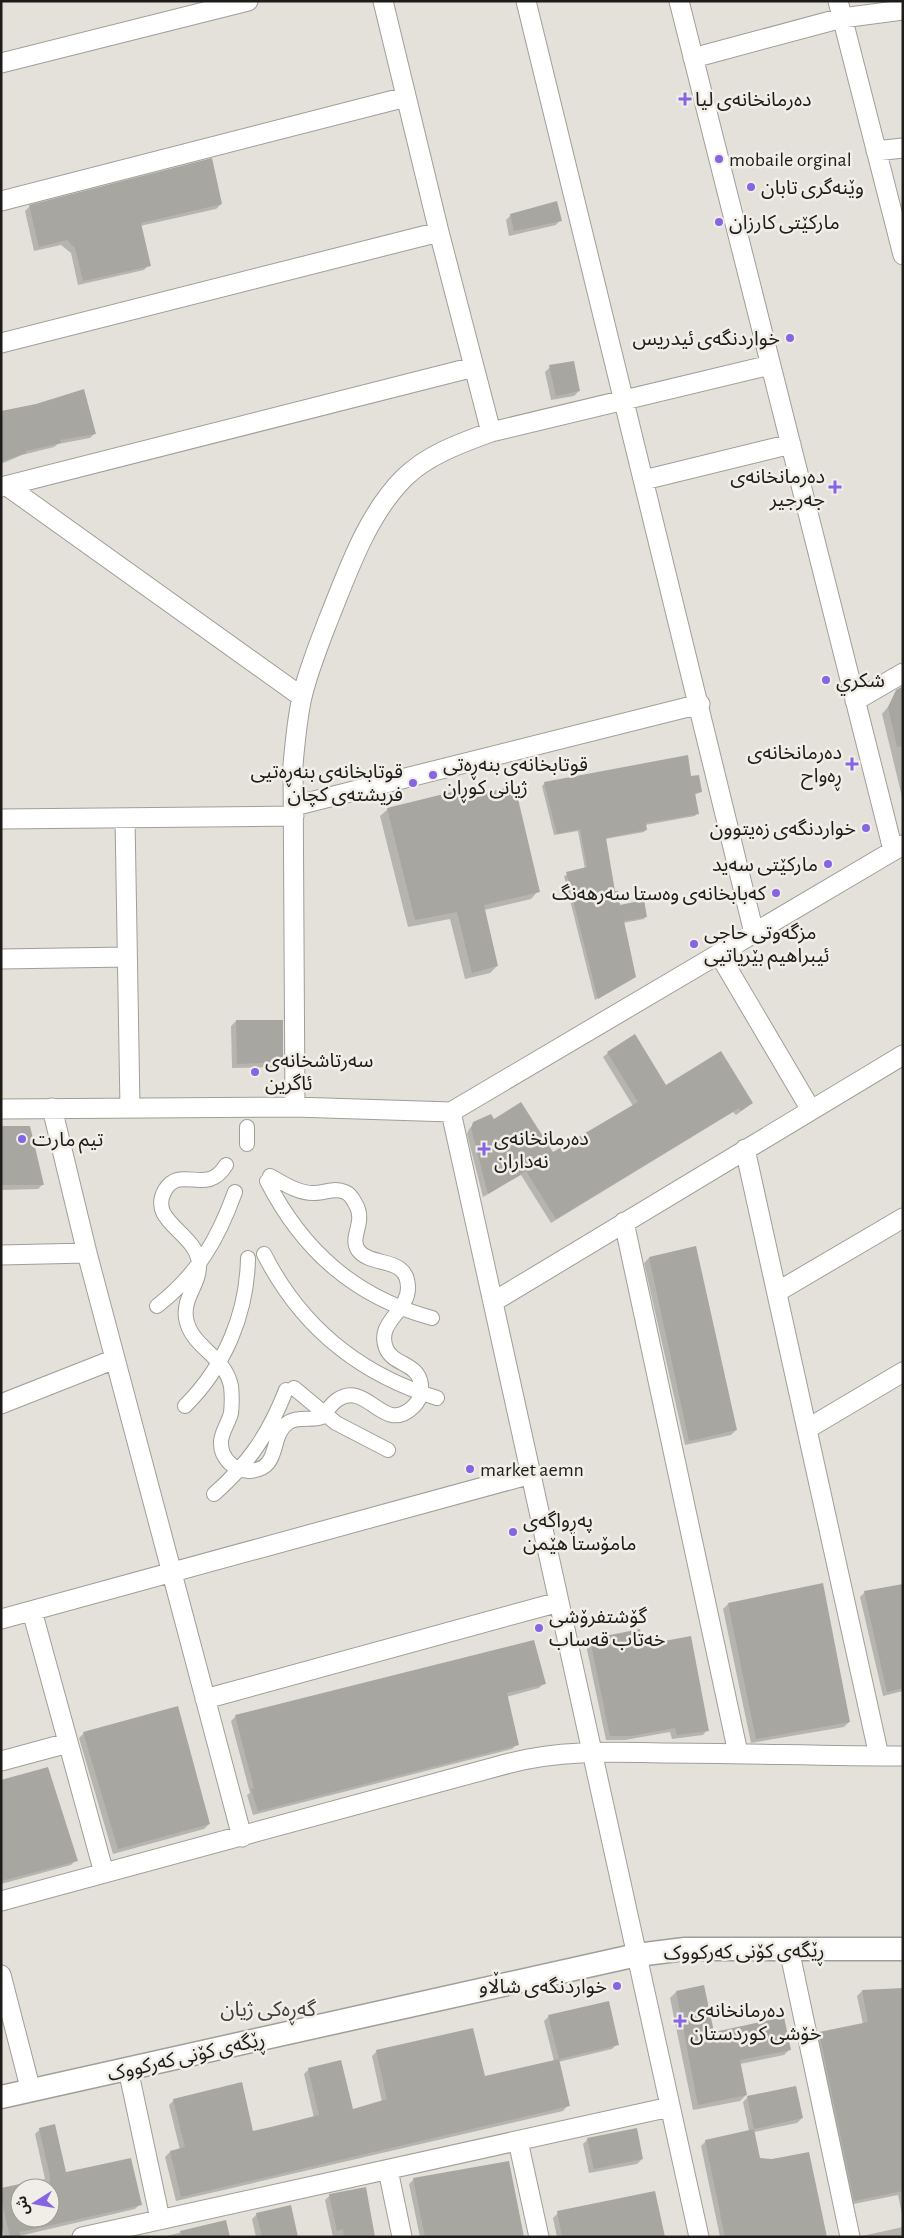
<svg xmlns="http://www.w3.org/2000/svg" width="904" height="2238" viewBox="0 0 904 2238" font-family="'Alegreya Sans','Noto Sans Arabic',sans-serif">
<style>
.shadow{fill:#0003;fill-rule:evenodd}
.building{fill:#a8a6a0}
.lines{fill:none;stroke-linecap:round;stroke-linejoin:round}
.pedestrian-casing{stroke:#a09e98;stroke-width:16}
.minor-casing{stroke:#a09e98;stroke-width:21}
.tertiary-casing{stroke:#a09e98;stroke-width:25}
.pedestrian{stroke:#fff;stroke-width:14}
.minor{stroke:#fff;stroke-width:19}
.tertiary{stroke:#fff;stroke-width:22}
.poi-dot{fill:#8565e1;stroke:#f0eee7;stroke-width:2}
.labels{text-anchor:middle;stroke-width:5;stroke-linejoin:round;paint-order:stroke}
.poi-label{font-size:20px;fill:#1d1c1a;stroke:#f0eee7;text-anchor:start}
.street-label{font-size:20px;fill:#1d1c1a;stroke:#f0eee7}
.neighbourhood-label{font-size:21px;fill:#43413c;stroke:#f0eee7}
</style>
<rect width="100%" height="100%" fill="#e3e1da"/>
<!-- shadow -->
<path class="shadow" d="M 221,204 L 216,209 L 140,226 L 149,265 L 144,270 L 78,285 L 71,253 L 61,245 L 34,251 L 25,211 L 30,206 Z
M 511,215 L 560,220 L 556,225 L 509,236 L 506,220 Z
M 550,367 L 579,391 L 574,396 L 551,400 L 545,372 Z
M 1,412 L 95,433 L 90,438 L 58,444 L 54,447 L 22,455 L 1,464 Z
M 903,695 L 903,801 L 882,714 L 892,702 Z
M 690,777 L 701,792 L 694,795 L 697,813 L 695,816 L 645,825 L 646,829 L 644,832 L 605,839 L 614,892 L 619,906 L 646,916 L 644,919 L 623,923 L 635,977 L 595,1000 L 564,876 L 585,869 L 578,831 L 554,835 L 542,786 L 545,783 Z
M 466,799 L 538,891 L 531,899 L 484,910 L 497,966 L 490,973 L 465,979 L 450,919 L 408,927 L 380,816 L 388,809 Z
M 236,1021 L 282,1062 L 277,1067 L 232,1068 L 231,1026 Z
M 608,1053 L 666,1087 L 752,1103 L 736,1115 L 733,1112 L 551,1223 L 521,1175 L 483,1197 L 467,1134 L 469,1129 L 474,1124 L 494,1121 L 553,1154 L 633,1106 L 603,1057 Z
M 1,1127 L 43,1184 L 38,1189 L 1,1190 Z
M 695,1248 L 736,1430 L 731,1435 L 685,1445 L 644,1263 L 649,1258 Z
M 903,1585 L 903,1691 L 883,1696 L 860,1597 L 865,1592 Z
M 728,1604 L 849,1722 L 844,1727 L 751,1743 L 723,1609 Z
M 590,1640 L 707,1730 L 703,1735 L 672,1739 L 670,1732 L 625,1740 L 606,1740 L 586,1645 Z
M 544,1683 L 539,1688 L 506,1697 L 517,1744 L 512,1749 L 253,1815 L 247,1795 L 250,1793 L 231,1721 L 236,1716 Z
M 84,1733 L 209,1824 L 204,1829 L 113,1854 L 79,1738 Z
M 1,1781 L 76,1860 L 71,1865 L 1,1884 Z
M 903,1989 L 903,2219 L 898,2195 L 849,2205 L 815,2038 L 820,2033 L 863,2024 L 857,1996 L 862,1991 Z
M 676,1992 L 713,2033 L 790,2049 L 784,2055 L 740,2064 L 746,2095 L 740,2101 L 693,2110 L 670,1998 Z
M 549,2016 L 617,2044 L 612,2049 L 558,2062 L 568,2105 L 563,2111 L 176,2201 L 165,2157 L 170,2152 L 180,2150 L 169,2105 L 174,2100 L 252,2132 L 314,2118 L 304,2074 L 309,2069 L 352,2110 L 382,2102 L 372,2056 L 377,2051 L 484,2078 L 554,2061 L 544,2021 Z
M 748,2097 L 802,2118 L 797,2123 L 754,2132 L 759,2160 L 772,2161 L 825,2237 L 720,2237 L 701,2146 L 706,2141 L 749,2131 L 743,2102 Z
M 40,2129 L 65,2174 L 140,2204 L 135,2209 L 15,2237 L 4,2237 L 1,2223 L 1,2189 L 45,2179 L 35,2134 ZM 20,2188 L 50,2188 L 50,2218 L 20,2218 Z
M 588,2139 L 642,2159 L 637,2164 L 589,2173 L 583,2144 Z
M 414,2179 L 523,2237 L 420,2237 L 409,2184 Z
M 330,2195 L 375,2237 L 333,2237 L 325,2200 Z
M 558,2213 L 663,2237 L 557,2237 L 553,2218 Z
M 257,2214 L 297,2237 L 256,2237 L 252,2219 Z
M 225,2222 L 229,2237 L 162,2237 Z
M 903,2227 L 903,2237 L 861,2237 L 862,2236 Z"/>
<!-- building -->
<path class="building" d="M 212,158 L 222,204 L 141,223 L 151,266 L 83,281 L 75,248 L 67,240 L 39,247 L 29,205 Z
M 557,201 L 562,221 L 514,231 L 510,214 Z
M 574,361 L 580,391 L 556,396 L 549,365 Z
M 84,389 L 96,434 L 60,440 L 61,443 L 26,451 L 26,453 L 1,462 L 1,411 L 36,404 Z
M 903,686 L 903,746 L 897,747 L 888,707 L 896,690 Z
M 688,755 L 691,776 L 699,775 L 702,792 L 695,793 L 699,814 L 646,823 L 647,830 L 606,838 L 615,891 L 618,891 L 620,905 L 644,900 L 647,917 L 624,921 L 636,977 L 598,999 L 566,872 L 587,867 L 580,829 L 557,834 L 544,782 Z
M 515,786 L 540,892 L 484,905 L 498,966 L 472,973 L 457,912 L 415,920 L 387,808 L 464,789 L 466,797 Z
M 236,1020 L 283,1020 L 283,1062 L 237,1064 Z
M 635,1034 L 666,1085 L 721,1051 L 753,1103 L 741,1111 L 739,1108 L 556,1219 L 526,1171 L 488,1194 L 471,1128 L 473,1122 L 491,1114 L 494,1119 L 521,1102 L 553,1152 L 638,1102 L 607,1052 Z
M 1,1126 L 30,1126 L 44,1185 L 1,1185 Z
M 696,1246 L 737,1430 L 689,1441 L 649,1257 Z
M 823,1583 L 850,1722 L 756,1739 L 728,1603 Z
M 903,1584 L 903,1688 L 887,1692 L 864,1591 Z
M 640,1629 L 643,1645 L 691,1636 L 709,1731 L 677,1735 L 675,1728 L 631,1736 L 610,1736 L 590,1639 Z
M 534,1640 L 546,1684 L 507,1693 L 519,1745 L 258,1811 L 251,1789 L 254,1788 L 235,1715 Z
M 178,1706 L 210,1824 L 118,1849 L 83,1732 Z
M 48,1767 L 78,1861 L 1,1881 L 1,1780 Z
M 704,1985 L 714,2032 L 784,2017 L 791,2050 L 740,2060 L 747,2095 L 698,2105 L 676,1991 Z
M 903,1988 L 903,2191 L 854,2201 L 819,2032 L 868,2022 L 862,1990 Z
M 609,2001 L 619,2045 L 559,2059 L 548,2015 Z
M 473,2028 L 485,2076 L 559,2059 L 570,2106 L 181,2197 L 170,2151 L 185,2147 L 173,2099 L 242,2082 L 253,2131 L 271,2127 L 319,2115 L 308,2068 L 341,2060 L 353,2109 L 387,2099 L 376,2050 Z
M 796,2086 L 803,2118 L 754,2129 L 747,2096 Z
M 55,2124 L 66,2172 L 131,2158 L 142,2205 L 20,2232 L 20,2237 L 10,2237 L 1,2198 L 1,2188 L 20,2184 L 20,2218 L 50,2218 L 50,2176 L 39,2128 Z
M 637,2128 L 643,2159 L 594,2169 L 587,2138 Z
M 754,2129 L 760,2158 L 772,2159 L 809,2152 L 827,2237 L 725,2237 L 705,2140 Z
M 509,2161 L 524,2237 L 425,2237 L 413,2178 Z
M 366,2187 L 375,2237 L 344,2237 L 343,2229 L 337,2231 L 329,2194 Z
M 655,2191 L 665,2237 L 562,2237 L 557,2211 Z
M 291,2205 L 298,2237 L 262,2237 L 256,2213 Z
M 226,2220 L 230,2237 L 181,2237 L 180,2231 Z"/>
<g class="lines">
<defs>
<path id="pedestrian" d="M 247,1127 L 247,1144
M 226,1165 C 207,1197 181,1164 165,1190 C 147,1222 197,1232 199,1264 C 200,1285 183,1296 186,1318 C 191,1348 224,1354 231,1386 C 232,1395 232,1404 231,1413 C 229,1422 222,1431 221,1441 C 220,1457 233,1471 249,1471 C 283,1469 268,1435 289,1422 C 299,1416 312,1421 322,1417 C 327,1411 331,1404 337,1400 C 368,1379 383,1437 414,1406 C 418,1402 420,1398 421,1393 C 424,1361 394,1368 386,1348 C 376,1322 408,1312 408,1288 C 408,1255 371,1268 358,1250 C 349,1236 367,1222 355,1203 C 353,1199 350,1194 345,1192 C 334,1187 326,1193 315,1193 C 299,1194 283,1183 270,1176
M 267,1181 C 303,1251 355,1297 432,1318
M 264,1254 C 301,1327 359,1374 437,1398
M 157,1306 C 198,1274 218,1239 235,1192
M 294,1388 L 336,1423 L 388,1450
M 185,1406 C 225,1366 247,1314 248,1258
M 214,1494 C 249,1463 269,1434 286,1390"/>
<path id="minor" d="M 383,1 L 439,232 L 491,432
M 526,1 L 754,933
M 679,1 L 893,850
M 838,1 L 903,255
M 693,58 L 842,18 L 903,10
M 1,63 L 248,1
M 876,151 L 903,148
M 1,201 L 406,97
M 1,343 L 439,232
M 644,480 L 791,444
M 7,486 L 302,697
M 1,487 L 474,367
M 855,701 L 903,673
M 294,806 L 700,704
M 125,818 L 130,1108
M 1,819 L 294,816
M 719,954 L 811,1110
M 1,959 L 127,957
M 295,1107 L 293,765 C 295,743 297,719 302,697 C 308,671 319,644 329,618 C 348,571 367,515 404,478 C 427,455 461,443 491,432 L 770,365
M 52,1108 L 87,1253 L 242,1837
M 1,1109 L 295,1107 L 451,1112 L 903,845
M 451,1112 L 699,2237
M 745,1149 L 879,1756
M 624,1222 L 738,1753
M 1,1255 L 87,1253
M 777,1292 L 903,1218
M 493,1302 L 903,1055
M 1,1404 L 115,1359
M 807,1429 L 903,1372
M 32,1611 L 104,1873
M 1,1619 L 531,1474
M 205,1699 L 559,1602
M 1,1761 L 68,1743
M 1,1901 L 510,1763 C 560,1750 611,1752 662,1753 C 742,1753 823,1756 903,1756
M 789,1949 L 850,2237
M 1,1975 L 31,2091
M 128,2069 L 160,2219
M 518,2141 L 539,2237
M 388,2170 L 402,2237
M 82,2237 L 670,2107"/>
<path id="tertiary" d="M 1,2097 L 637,1955 L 685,1949 L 903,1949"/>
</defs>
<!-- pedestrian casing -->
<use href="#pedestrian" class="pedestrian-casing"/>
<!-- minor casing -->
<use href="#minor" class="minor-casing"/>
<!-- tertiary casing -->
<use href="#tertiary" class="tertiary-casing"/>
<!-- pedestrian -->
<use href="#pedestrian" class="pedestrian"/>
<!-- minor -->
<use href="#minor" class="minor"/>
<!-- tertiary -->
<use href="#tertiary" class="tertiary"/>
</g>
<!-- markers -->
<g class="poi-dot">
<path d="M682.5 91.5h5v5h5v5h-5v5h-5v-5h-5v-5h5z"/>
<circle cx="719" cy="159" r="5"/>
<circle cx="751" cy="187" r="5"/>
<circle cx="719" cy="222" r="5"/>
<circle cx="790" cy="338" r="5"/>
<path d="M832.5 479.5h5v5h5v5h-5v5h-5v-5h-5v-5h5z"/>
<circle cx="826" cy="680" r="5"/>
<path d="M849.5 756.5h5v5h5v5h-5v5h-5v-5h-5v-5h5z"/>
<circle cx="433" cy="775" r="5"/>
<circle cx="413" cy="783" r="5"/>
<circle cx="866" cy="828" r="5"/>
<circle cx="828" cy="864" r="5"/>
<circle cx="776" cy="893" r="5"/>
<circle cx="694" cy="944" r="5"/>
<circle cx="255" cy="1072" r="5"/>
<circle cx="22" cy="1139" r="5"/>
<path d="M481.5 1141.5h5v5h5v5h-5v5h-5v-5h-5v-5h5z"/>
<circle cx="470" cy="1469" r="5"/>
<circle cx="513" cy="1532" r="5"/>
<circle cx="539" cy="1628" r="5"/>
<circle cx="617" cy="1986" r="5"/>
<path d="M677.5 2013.5h5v5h5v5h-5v5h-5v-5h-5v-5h5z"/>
</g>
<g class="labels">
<!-- poi labels -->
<g class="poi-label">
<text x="695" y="106">دەرمانخانەی لیا</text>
<text x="729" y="166">mobaile orginal</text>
<text x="761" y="194">وێنەگری تابان</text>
<text x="729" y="229">مارکێتی کارزان</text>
<text x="780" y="345" text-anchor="end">خواردنگەی ئیدریس</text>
<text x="825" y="483" text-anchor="end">دەرمانخانەی<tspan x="825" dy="23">جەرجیر</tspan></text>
<text x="836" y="687">شكري</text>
<text x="842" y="759" text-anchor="end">دەرمانخانەی<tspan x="842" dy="23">ڕەواح</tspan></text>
<text x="443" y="771">قوتابخانەی بنەڕەتی<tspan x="443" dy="23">ژیانی کوڕان</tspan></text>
<text x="403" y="778" text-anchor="end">قوتابخانەی بنەڕەتیی<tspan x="403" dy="23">فریشتەی کچان</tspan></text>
<text x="856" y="835" text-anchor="end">خواردنگەی زەیتوون</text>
<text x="818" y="871" text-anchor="end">مارکێتی سەید</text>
<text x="766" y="900" text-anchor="end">کەبابخانەی وەستا سەرهەنگ</text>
<text x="704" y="939">مزگەوتی حاجی<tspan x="704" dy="23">ئیبراهیم بێریاتیی</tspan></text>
<text x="265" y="1067">سەرتاشخانەی<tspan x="265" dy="23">ئاگرین</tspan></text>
<text x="494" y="1145">دەرمانخانەی<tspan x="494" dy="23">نەداران</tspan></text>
<text x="32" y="1146">تیم مارت</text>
<text x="480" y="1476">market aemn</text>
<text x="523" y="1527">پەڕواگەی<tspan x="523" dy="23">مامۆستا هێمن</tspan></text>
<text x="549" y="1623">گۆشتفرۆشی<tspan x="549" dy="23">خەتاب قەساب</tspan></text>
<text x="607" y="1993" text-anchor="end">خواردنگەی شاڵاو</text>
<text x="690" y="2017">دەرمانخانەی<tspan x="690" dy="23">خۆشی کوردستان</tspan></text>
</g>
<!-- street labels -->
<g class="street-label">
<text transform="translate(744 1951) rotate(-1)" y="7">ڕێگەی کۆنی کەرکووک</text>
<text transform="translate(186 2056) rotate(-13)" y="7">ڕێگەی کۆنی کەرکووک</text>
</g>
<!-- neighbourhood labels -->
<g class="neighbourhood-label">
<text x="268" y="2016">گەڕەکی ژیان</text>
</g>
</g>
<!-- border -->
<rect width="904" height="2238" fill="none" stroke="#1d1c1a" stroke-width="5"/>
<!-- north arrow -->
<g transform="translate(35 2203) rotate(259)"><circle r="24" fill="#f0eee7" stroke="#9c9a95"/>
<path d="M0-4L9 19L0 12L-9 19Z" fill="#8565e1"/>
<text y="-8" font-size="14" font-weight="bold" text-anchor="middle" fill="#1d1c1a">ش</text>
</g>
</svg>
